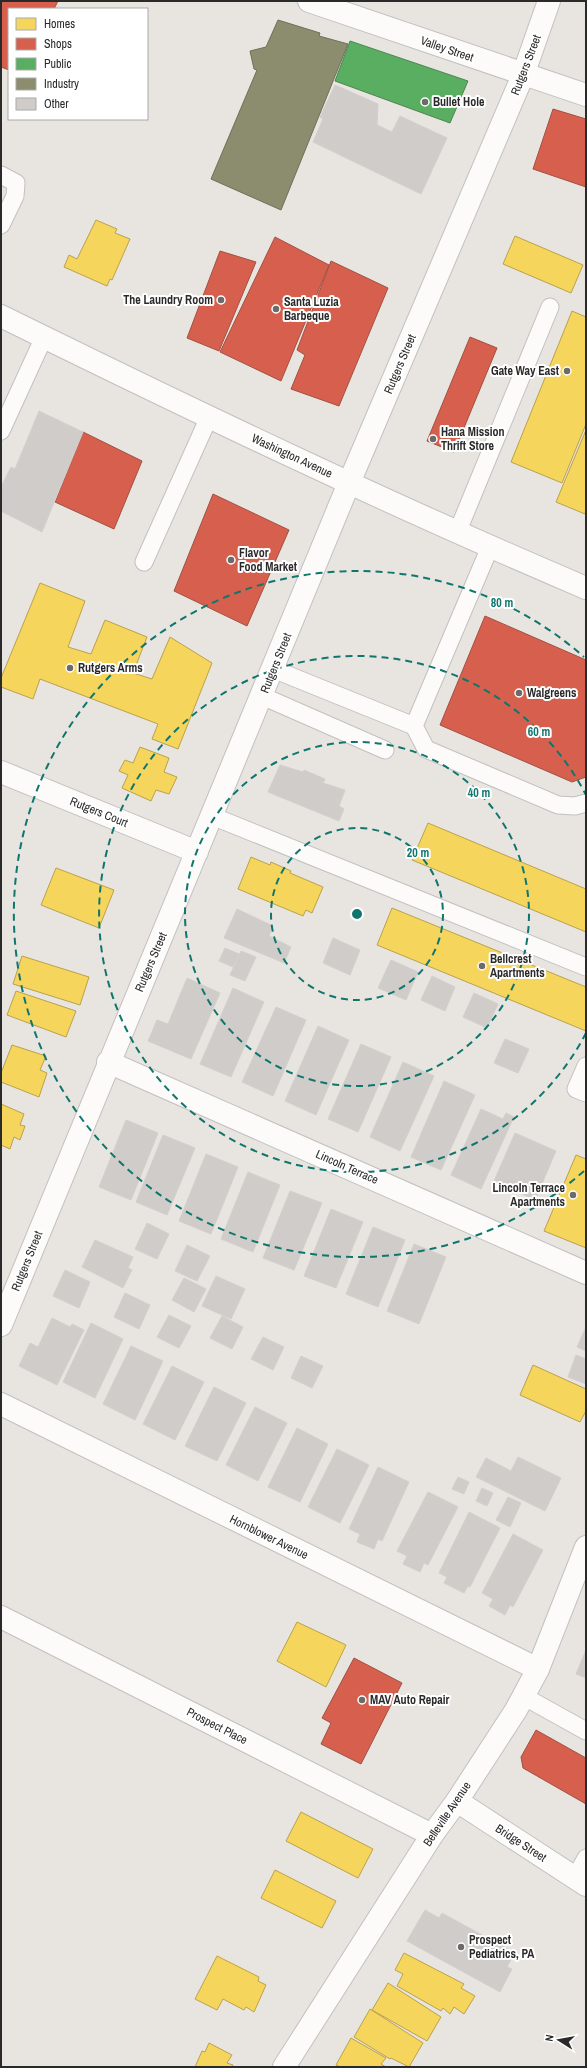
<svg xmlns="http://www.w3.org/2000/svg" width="587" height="2068" viewBox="0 0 587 2068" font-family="'Archivo Narrow',sans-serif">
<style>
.homes{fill:#f6d55c;stroke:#b9a24d}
.shops{fill:#d6604d;stroke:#a25042}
.public{fill:#5aae61;stroke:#4c8650}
.industry{fill:#8c8c6e;stroke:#6f6f5a}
.building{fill:#cfccc9;stroke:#d3d0cc}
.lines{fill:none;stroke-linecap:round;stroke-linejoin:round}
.lane-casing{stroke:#c2c1c1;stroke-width:19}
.street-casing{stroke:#c2c1c1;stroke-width:24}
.secondary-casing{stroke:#c2c1c1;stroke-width:24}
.lane{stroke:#fcfbfa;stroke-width:17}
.street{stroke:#fcfbfa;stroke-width:22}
.secondary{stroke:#fcfbfa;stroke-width:22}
.ring{fill:none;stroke:#0f766e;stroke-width:2;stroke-dasharray:7 5}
.poi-dot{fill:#6c6b6a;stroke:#fff;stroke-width:1.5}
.labels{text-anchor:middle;stroke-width:4;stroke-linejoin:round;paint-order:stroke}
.street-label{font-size:12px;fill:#2a2a2a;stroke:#fff}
.poi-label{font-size:12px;font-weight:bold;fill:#2a2a2a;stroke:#fff;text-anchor:start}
.centre{fill:#0f766e;stroke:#fff;stroke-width:2}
.ring-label{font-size:12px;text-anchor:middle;font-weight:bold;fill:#0f766e;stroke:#fff;stroke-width:4;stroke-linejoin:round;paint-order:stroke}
</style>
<rect width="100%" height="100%" fill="#e8e4e0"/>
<!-- homes -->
<path class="homes" d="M 96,220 L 117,229 L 115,233 L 130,239 L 112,280 L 110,279 L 107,286 L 64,267 L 69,255 L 77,259 Z
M 515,236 L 583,265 L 571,293 L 503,264 Z
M 572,311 L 586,317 L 586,424 L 562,483 L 511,462 Z
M 586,430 L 586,510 L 585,514 L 556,502 Z
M 40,583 L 85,601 L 68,647 L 91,654 L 105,620 L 147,637 L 133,673 L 152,679 L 170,637 L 212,663 L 178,749 L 152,739 L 158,724 L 40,679 L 33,699 L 1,687 L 1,678 Z
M 140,747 L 169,758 L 164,772 L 177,777 L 169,794 L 156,790 L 151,801 L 122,788 L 128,775 L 119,771 L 125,760 L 133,763 Z
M 428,823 L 586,889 L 586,932 L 412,860 Z
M 251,857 L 270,865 L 271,862 L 291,871 L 290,873 L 323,887 L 312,913 L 306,910 L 303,916 L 238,889 Z
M 56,868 L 114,890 L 99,928 L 41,905 Z
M 392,908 L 586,987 L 586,1031 L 377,945 Z
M 22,956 L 89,977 L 80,1005 L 13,984 Z
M 16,991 L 76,1011 L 66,1037 L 7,1015 Z
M 12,1045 L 46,1056 L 40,1070 L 47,1073 L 39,1097 L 1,1082 L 1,1073 Z
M 1,1104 L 24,1114 L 20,1125 L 25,1126 L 20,1140 L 14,1137 L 10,1149 L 1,1145 Z
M 576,1155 L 586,1159 L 586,1248 L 544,1231 Z
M 533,1365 L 586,1389 L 586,1411 L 580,1422 L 520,1395 Z
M 297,1622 L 346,1645 L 326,1687 L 277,1661 Z
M 301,1812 L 373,1849 L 358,1878 L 286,1841 Z
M 275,1870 L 336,1901 L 322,1928 L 261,1898 Z
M 404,1953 L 464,1984 L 461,1988 L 475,1996 L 464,2014 L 454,2007 L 450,2014 L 443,2008 L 441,2011 L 397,1986 L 403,1974 L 395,1970 Z
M 217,1956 L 259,1977 L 258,1981 L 266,1985 L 254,2012 L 246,2007 L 244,2010 L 223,1999 L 217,2010 L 195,1999 Z
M 388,1983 L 441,2017 L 427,2041 L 372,2010 Z
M 370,2009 L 423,2043 L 409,2067 L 391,2058 L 390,2059 L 354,2037 Z
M 351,2038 L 386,2058 L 381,2064 L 386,2067 L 340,2067 L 336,2065 Z
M 209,2043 L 232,2055 L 227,2063 L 233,2065 L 232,2067 L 195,2067 L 202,2051 L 205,2052 Z"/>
<!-- shops -->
<path class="shops" d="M 1,1 L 58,1 L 54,9 L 9,9 L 9,70 L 1,67 Z
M 553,109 L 586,119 L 586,187 L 533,169 Z
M 275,237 L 329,265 L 281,381 L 220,352 Z
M 220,251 L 256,262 L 219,351 L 187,338 Z
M 331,261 L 388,288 L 339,406 L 291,389 L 305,355 L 297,350 Z
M 470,337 L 497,348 L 454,452 L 427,441 Z
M 83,432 L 142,461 L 114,529 L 55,502 Z
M 213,494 L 289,530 L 247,626 L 174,591 Z
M 485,616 L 586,660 L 586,777 L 572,782 L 440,725 Z
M 354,1658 L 402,1683 L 361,1764 L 321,1744 L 331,1723 L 322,1718 Z
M 536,1730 L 586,1758 L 586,1804 L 523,1768 L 521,1757 Z"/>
<!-- public -->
<path class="public" d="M 350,41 L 468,81 L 450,123 L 335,81 Z"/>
<!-- industry -->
<path class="industry" d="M 278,20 L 320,33 L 319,36 L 348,44 L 281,210 L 211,179 L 257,70 L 254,69 L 250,51 L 266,47 Z"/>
<!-- building -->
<path class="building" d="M 335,85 L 378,104 L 377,125 L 392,132 L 400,116 L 447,138 L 421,194 L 313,142 L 323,119 L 320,117 Z
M 39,411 L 83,432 L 42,532 L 1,511 L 1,487 L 11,467 L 15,469 Z
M 280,765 L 303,772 L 304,770 L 325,779 L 323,783 L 345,790 L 339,806 L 344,809 L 339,821 L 268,792 Z
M 237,909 L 273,926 L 269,936 L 291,947 L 284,963 L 224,938 Z
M 333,938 L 360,950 L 350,975 L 323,963 Z
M 225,948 L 239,954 L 233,967 L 219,961 Z
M 241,951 L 256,957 L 245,981 L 230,975 Z
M 391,960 L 418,972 L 406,1000 L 378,988 Z
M 432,976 L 455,987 L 445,1011 L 421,1000 Z
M 187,978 L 220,993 L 191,1059 L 148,1041 L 157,1020 L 168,1024 Z
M 233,988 L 264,1002 L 231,1077 L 200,1064 Z
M 474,993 L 498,1004 L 487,1028 L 463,1017 Z
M 276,1007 L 306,1020 L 273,1096 L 242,1082 Z
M 318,1026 L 349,1040 L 316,1115 L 285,1101 Z
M 505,1039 L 529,1049 L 518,1073 L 494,1063 Z
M 361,1044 L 391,1057 L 358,1132 L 328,1119 Z
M 403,1062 L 434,1076 L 400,1151 L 370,1137 Z
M 444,1081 L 475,1095 L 441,1170 L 411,1157 Z
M 481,1109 L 503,1119 L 506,1113 L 514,1117 L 481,1189 L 451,1175 Z
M 126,1120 L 158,1133 L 131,1200 L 99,1187 Z
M 515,1133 L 556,1151 L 535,1200 L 494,1181 Z
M 163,1135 L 195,1148 L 167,1215 L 136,1202 Z
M 206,1154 L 238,1167 L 211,1234 L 179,1221 Z
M 248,1172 L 280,1185 L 253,1252 L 221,1239 Z
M 290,1191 L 322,1203 L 294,1270 L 263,1258 Z
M 331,1209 L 363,1222 L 336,1288 L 304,1276 Z
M 147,1223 L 169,1234 L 157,1259 L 135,1249 Z
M 373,1227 L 405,1240 L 378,1307 L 346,1294 Z
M 95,1240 L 133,1257 L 128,1268 L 132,1270 L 123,1288 L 82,1267 Z
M 414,1244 L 446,1257 L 419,1324 L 387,1311 Z
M 187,1245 L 210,1256 L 197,1281 L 175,1271 Z
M 65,1270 L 90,1282 L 79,1308 L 53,1296 Z
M 216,1276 L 245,1289 L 231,1319 L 202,1306 Z
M 184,1278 L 206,1289 L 194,1312 L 172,1300 Z
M 125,1293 L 150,1305 L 139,1329 L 114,1317 Z
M 169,1315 L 191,1326 L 179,1348 L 157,1337 Z
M 222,1316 L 243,1327 L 232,1349 L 210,1338 Z
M 52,1318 L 70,1327 L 72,1324 L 84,1330 L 57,1385 L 19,1366 L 30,1343 L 38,1347 Z
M 91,1323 L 123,1339 L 95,1398 L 63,1382 Z
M 586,1327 L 586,1351 L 577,1347 Z
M 263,1337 L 284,1347 L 273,1370 L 251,1359 Z
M 131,1346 L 163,1361 L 135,1420 L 103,1404 Z
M 576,1355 L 586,1359 L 586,1384 L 568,1377 Z
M 301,1356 L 323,1366 L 312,1388 L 291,1378 Z
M 172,1366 L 204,1382 L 175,1440 L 143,1424 Z
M 214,1387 L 246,1403 L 217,1461 L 185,1446 Z
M 255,1407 L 287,1423 L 258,1481 L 226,1465 Z
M 297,1428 L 328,1444 L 300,1502 L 268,1487 Z
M 337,1449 L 369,1465 L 340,1523 L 308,1507 Z
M 518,1457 L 561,1478 L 545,1511 L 476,1477 L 486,1458 L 511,1471 Z
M 378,1467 L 409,1482 L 382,1541 L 378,1539 L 374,1549 L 357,1542 L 360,1534 L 349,1529 Z
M 458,1477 L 469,1482 L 464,1494 L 452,1489 Z
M 482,1488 L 493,1493 L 487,1506 L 476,1501 Z
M 428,1492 L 458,1507 L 428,1565 L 424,1563 L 420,1572 L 403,1564 L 407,1556 L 397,1551 Z
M 508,1497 L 521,1503 L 510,1527 L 496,1520 Z
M 469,1512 L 500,1528 L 470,1587 L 468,1586 L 464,1593 L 444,1583 L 447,1577 L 439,1573 Z
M 513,1534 L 543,1550 L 513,1607 L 510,1605 L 505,1615 L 489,1606 L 493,1599 L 482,1593 Z
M 586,1650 L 586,1678 L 576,1674 Z
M 425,1910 L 439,1918 L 442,1913 L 515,1953 L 507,1967 L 512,1969 L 500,1992 L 407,1941 Z"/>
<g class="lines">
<defs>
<path id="lane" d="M 1,175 L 16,183 L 15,196 L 1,225
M 1,431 L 44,337
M 457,533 L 550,307
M 144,562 L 209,417
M 273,669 L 414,726 L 426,749 L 558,805 L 575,806 L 586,803
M 262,696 L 385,750
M 414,726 L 490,547
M 212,816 L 586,967
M 586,1066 L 576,1089 L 586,1093
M 523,1696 L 586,1731
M 575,1878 L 586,1858"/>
<path id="street" d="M 309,1 L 586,95
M 1,772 L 197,852
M 108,1062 L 586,1273
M 1,1325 L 349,483
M 1,1404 L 538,1669
M 1,1617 L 432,1835
M 457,1801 L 586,1885"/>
<path id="secondary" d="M 1,316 C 194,411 388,504 586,588
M 349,483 L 523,75 L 549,1
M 284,2067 L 432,1835 L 457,1801 L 516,1710 L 538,1669 L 586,1547"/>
</defs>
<!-- lane casing -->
<use href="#lane" class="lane-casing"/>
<!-- street casing -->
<use href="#street" class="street-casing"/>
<!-- secondary casing -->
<use href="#secondary" class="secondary-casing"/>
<!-- lane -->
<use href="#lane" class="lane"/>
<!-- street -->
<use href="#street" class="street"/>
<!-- secondary -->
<use href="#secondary" class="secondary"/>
</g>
<!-- distance rings -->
<g class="ring">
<circle cx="357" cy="914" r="86"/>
<circle cx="357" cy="914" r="172"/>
<path d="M586 1033A258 258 0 1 1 586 795"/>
<path d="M584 1171A343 343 0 1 1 584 657"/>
</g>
<!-- markers -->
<g class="poi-dot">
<circle cx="425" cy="102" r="4"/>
<circle cx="221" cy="300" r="4"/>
<circle cx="276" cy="309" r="4"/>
<circle cx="567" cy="371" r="4"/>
<circle cx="433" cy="439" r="4"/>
<circle cx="231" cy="560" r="4"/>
<circle cx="70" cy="668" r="4"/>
<circle cx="519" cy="693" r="4"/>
<circle cx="482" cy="966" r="4"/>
<circle cx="573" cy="1195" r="4"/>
<circle cx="362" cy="1700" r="4"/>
<circle cx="461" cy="1947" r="4"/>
</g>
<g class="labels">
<!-- street labels -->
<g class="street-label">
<text transform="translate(447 49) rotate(19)" y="4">Valley Street</text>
<text transform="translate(526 65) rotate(-69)" y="4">Rutgers Street</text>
<text transform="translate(400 364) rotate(-67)" y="4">Rutgers Street</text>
<text transform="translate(292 456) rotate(25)" y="4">Washington Avenue</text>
<text transform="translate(276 663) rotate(-68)" y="4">Rutgers Street</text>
<text transform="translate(99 812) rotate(22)" y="4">Rutgers Court</text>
<text transform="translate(151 962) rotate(-67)" y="4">Rutgers Street</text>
<text transform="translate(347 1167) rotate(24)" y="4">Lincoln Terrace</text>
<text transform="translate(27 1261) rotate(-68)" y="4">Rutgers Street</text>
<text transform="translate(269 1537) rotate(26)" y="4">Hornblower Avenue</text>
<text transform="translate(217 1726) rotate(27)" y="4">Prospect Place</text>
<text transform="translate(447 1814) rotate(-56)" y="4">Belleville Avenue</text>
<text transform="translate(521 1843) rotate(33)" y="4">Bridge Street</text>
</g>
<!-- poi labels -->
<g class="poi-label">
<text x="433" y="106">Bullet Hole</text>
<text x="213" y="304" text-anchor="end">The Laundry Room</text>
<text x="284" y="306">Santa Luzia<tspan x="284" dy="14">Barbeque</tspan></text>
<text x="559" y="375" text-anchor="end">Gate Way East</text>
<text x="441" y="436">Hana Mission<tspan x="441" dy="14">Thrift Store</tspan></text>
<text x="239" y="557">Flavor<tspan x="239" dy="14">Food Market</tspan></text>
<text x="78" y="672">Rutgers Arms</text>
<text x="527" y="697">Walgreens</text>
<text x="490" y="963">Bellcrest<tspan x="490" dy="14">Apartments</tspan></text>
<text x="565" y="1192" text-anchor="end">Lincoln Terrace<tspan x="565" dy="14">Apartments</tspan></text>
<text x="370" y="1704">MAV Auto Repair</text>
<text x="469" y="1944">Prospect<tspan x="469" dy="14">Pediatrics, PA</tspan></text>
</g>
</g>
<circle cx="357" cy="914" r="6" class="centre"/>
<g class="ring-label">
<text x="502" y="607">80 m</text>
<text x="539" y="736">60 m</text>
<text x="479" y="797">40 m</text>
<text x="418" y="857">20 m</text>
</g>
<!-- border -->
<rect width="587" height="2068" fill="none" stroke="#2a2a2a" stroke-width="4"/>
<!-- legend -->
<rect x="8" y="8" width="140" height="112" fill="#ffffff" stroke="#aaaaaa"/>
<rect x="16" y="18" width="20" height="12" fill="#f6d55c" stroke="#aaaaaa"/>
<text x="44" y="28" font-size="12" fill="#2a2a2a">Homes</text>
<rect x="16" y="38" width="20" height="12" fill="#d6604d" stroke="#aaaaaa"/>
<text x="44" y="48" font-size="12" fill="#2a2a2a">Shops</text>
<rect x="16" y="58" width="20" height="12" fill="#5aae61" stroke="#aaaaaa"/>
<text x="44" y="68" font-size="12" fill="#2a2a2a">Public</text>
<rect x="16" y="78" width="20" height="12" fill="#8c8c6e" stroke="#aaaaaa"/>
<text x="44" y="88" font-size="12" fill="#2a2a2a">Industry</text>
<rect x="16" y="98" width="20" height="12" fill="#cfccc9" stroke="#aaaaaa"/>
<text x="44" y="108" font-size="12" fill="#2a2a2a">Other</text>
<!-- north arrow -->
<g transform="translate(559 2040) rotate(281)" stroke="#ffffff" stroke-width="3" paint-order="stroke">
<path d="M0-3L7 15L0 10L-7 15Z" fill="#2a2a2a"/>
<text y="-6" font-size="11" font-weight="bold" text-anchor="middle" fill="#2a2a2a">N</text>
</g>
</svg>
